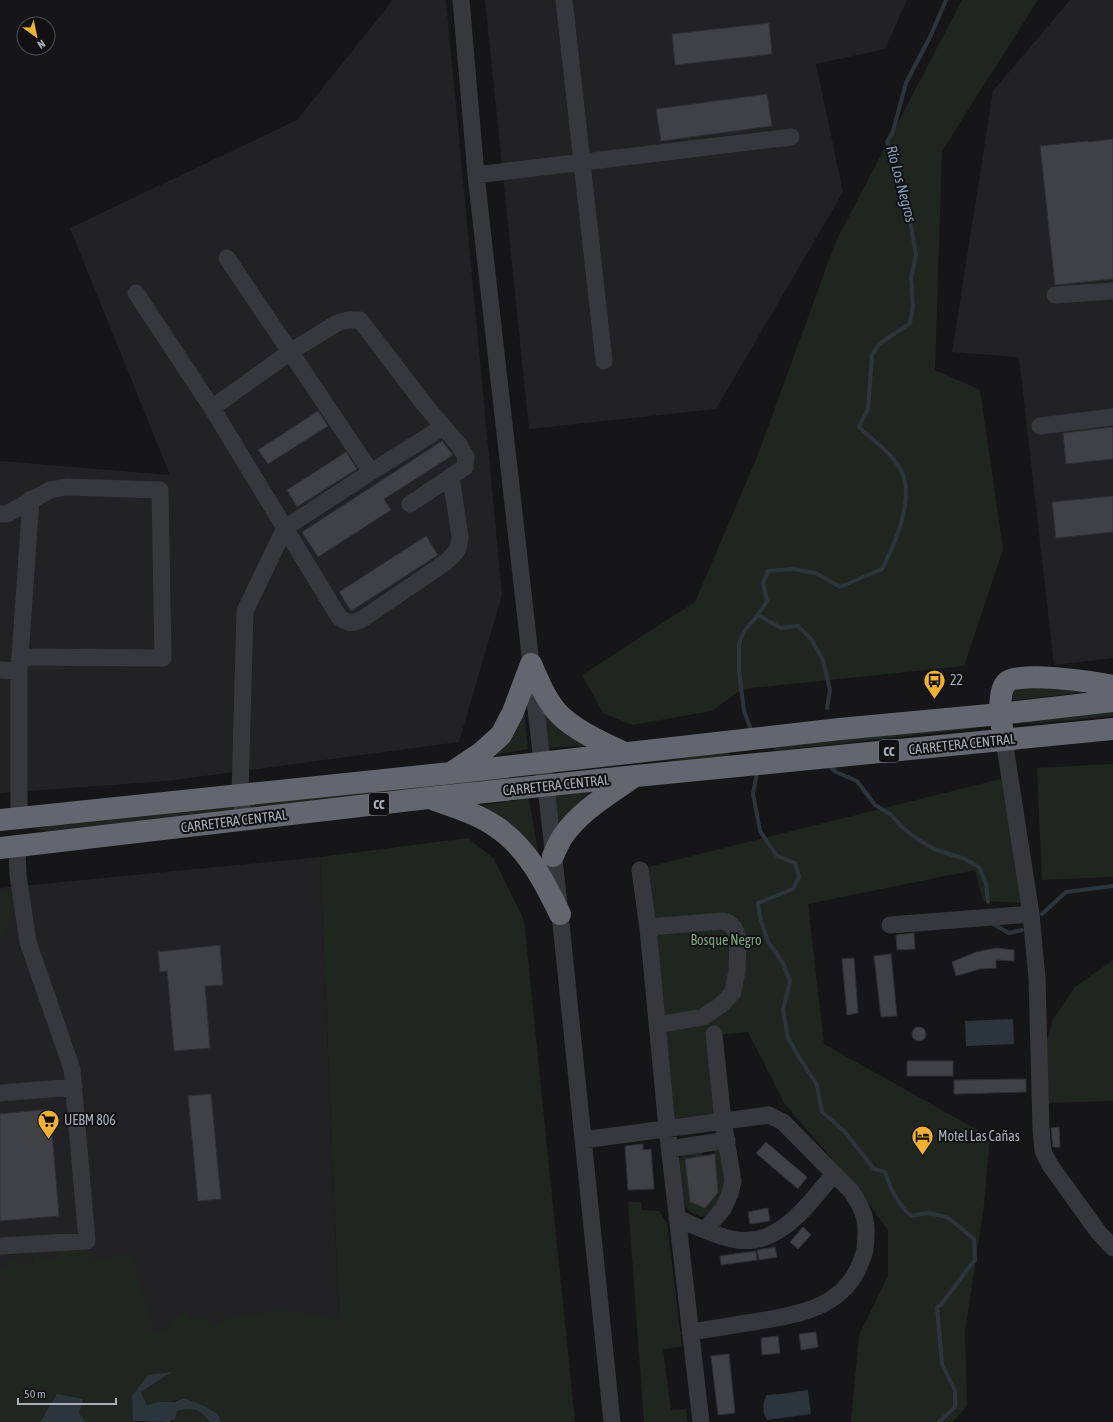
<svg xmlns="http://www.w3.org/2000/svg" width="1113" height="1422" viewBox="0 0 1113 1422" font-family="'Asap Condensed',sans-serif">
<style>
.built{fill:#222225}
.green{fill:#1e261f}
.water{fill:#2c353c}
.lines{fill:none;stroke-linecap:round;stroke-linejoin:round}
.stream{stroke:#2c353c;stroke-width:4}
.building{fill:#404145;stroke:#303034}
.minor{stroke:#37383d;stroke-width:17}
.highway{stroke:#63666e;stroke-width:22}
.labels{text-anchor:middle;stroke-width:4;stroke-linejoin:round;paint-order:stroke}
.shield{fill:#111113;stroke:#7b7e86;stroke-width:1}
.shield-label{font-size:13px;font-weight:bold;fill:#a8adb8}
.poi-label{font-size:14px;fill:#a8adb8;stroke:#111113;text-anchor:start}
.street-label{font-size:14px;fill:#a8adb8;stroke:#111113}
.park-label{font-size:14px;fill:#7fa381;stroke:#111113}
.water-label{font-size:15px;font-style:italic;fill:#7f9bb3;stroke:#111113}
</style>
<rect width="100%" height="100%" fill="#161618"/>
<!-- built -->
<path class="built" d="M 393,0 L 446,0 L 502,595 L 459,742 L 167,781 L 0,793 L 0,461 L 170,475 L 70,228 L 297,120 Z
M 485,0 L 907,0 L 885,49 L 816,64 L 843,192 L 716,409 L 529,429 Z
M 1070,0 L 1113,0 L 1113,658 L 1054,665 L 1019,357 L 952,352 L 993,91 Z
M 320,857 L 339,1319 L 0,1384 L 0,888 Z"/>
<!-- green -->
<path class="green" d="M 962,0 L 1038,0 L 942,151 L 935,370 L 980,390 L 1003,549 L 964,666 L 742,689 L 712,711 L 632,725 L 603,713 L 582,675 L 695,602 L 757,457 L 836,241 Z
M 1014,686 L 1105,690 L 1007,701 Z
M 540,696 L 593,745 L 549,748 Z
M 524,706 L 528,749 L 484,757 Z
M 1113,709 L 1113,716 L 1032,724 L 1024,722 Z
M 978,726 L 970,729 L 774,751 L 773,744 Z
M 729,750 L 730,757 L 630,768 Z
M 1113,764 L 1113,877 L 1042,880 L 1037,768 Z
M 495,776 L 507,778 L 496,783 L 50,831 L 34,829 L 50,825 Z
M 1013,776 L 1027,903 L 983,901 L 975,870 L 808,904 L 824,1044 L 990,1137 L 984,1205 L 965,1332 L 967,1406 L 953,1422 L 851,1422 L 859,1335 L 888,1276 L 888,1230 L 857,1188 L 784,1103 L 748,1032 L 708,1036 L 714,1114 L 662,1120 L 632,871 Z
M 603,787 L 557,833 L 553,794 Z
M 529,798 L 540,864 L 472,807 Z
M 468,838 L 494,859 L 524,920 L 575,1422 L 221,1422 L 218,1414 L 184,1398 C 171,1404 161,1401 147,1405 L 141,1392 L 171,1373 L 132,1396 L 134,1422 L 86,1422 L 79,1413 L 44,1414 L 40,1422 L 0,1422 L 0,1269 L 6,1269 L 8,1261 L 17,1258 L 20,1265 L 34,1264 L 33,1256 L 39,1254 L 41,1262 L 59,1256 L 59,1247 L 88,1247 L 93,1260 L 131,1253 L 154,1332 L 170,1328 L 173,1321 L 187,1311 L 191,1319 L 207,1317 L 212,1328 L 227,1317 L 283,1310 L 339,1319 L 320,857 Z
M 21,891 L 5,930 L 0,939 L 0,893 Z
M 1113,960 L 1113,1101 L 1042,1103 L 1042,1058 L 1053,1019 L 1075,987 Z
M 714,1148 L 720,1150 L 726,1186 L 723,1197 L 707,1217 C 699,1218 690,1212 685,1206 L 679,1160 L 683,1155 L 702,1150 L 703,1156 L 685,1159 L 690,1202 L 705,1208 L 718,1193 Z
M 628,1202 L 641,1202 L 642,1210 L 659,1211 L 667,1223 L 682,1347 L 663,1349 L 671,1410 L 686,1409 L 688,1422 L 644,1422 Z
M 187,1409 L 202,1412 L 210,1422 L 170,1422 L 170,1420 L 177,1411 Z"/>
<!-- water -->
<path class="water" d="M 1013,1019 L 1014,1044 L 966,1046 L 965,1021 Z
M 172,1372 L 141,1392 L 147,1405 L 158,1402 L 175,1402 L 184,1398 L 204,1406 L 218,1414 L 221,1422 L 210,1422 C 200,1409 193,1407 177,1411 L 175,1420 L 170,1420 L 170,1422 L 133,1421 L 132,1396 L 148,1375 Z
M 808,1390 L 811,1414 L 767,1420 C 762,1412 762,1402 767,1395 L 781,1394 Z
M 57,1394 L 83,1399 L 79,1413 L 86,1422 L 40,1422 Z"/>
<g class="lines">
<!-- stream -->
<path class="stream" d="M 758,615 L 781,628 L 798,626 L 811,639 L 823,660 L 830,690 L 827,708
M 752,732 L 744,711 L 739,670 L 739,644 L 744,631 L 758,615 L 767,601 L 763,583 L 768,571 L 791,569 L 816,573 L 840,587 L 882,569 C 896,542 918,494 898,465 C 888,450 871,439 859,427 L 868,409 L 872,355 L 879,344 L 910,323 L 913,307 L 911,277 L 916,255 L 906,198 L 887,142 L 893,131 L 906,83 L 931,35 L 946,0
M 828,765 L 836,772 L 857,781 L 875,805 L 890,814 L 902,827 L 920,841 L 934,849 L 965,859 L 979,867 L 986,883 L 988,902
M 757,771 L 756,778 L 753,794 L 760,831 L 777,856 L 795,863 L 799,877 L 793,889 L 758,903 L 760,917 L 768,942 L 783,963 L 790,981 L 783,1010 L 788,1038 L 799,1057 L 817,1085 L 822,1112 L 844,1131 L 874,1169 L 885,1172 C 890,1188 898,1205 911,1216 L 928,1213 L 947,1217 L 974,1239 L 975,1260 L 963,1275 L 941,1305 L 937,1307 L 942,1364 L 955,1391 L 955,1407 L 939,1422
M 1042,914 L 1066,892 L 1113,886
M 993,924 L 1009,933 L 1022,930"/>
</g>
<!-- building -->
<path class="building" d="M 769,23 L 772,54 L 675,65 L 672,34 Z
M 767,94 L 772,126 L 661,141 L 656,109 Z
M 1113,139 L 1113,279 L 1055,285 L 1040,146 L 1088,141 L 1089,142 Z
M 318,411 L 328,426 L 268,464 L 258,450 Z
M 1113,427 L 1113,459 L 1066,464 L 1063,433 Z
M 442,441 L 453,455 L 384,499 L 391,510 L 318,557 L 302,532 Z
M 346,452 L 357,469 L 297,507 L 287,490 Z
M 1113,496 L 1113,532 L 1056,538 L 1052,502 Z
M 426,536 L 438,555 L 351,611 L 339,592 Z
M 914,933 L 915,949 L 897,950 L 896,935 Z
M 220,945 L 223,985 L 205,986 L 210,1048 L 174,1051 L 167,971 L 160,972 L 158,952 Z
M 996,948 L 1014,950 L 1014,961 L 996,960 L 996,968 L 980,969 L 956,976 L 952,962 L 976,952 Z
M 891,954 L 897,1016 L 881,1017 L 874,956 Z
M 854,958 L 858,1013 L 847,1015 L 842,959 Z
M912 1034a7 7 0 1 1 14 0a7 7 0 1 1-14 0Z
M 907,1061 L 953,1061 L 953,1076 L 907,1076 Z
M 1026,1079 L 1026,1092 L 954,1094 L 954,1080 Z
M 211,1094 L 221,1199 L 198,1201 L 188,1096 Z
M 50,1109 L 59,1216 L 0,1221 L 0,1114 Z
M 1059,1127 L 1060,1147 L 1053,1147 L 1051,1128 Z
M 766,1142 L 807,1177 L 798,1189 L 756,1153 Z
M 643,1144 L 643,1150 L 651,1149 L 654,1189 L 628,1190 L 625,1146 Z
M 715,1154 L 718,1193 L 705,1208 L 690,1202 L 685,1159 Z
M 768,1208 L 770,1221 L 750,1224 L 748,1212 Z
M 803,1227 L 811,1235 L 798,1249 L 790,1242 Z
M 775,1247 L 777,1257 L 759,1260 L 757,1250 Z
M 756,1251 L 757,1260 L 721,1265 L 720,1256 Z
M 816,1332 L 818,1347 L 801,1350 L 799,1334 Z
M 778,1336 L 780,1353 L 762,1355 L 761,1338 Z
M 729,1354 L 735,1413 L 718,1415 L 711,1356 Z"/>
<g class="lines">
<!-- minor -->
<path class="minor" d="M 461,0 L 476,175 L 542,762 L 546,786 L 560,914 L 612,1422
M 564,0 L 604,361
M 476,175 L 791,137
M 227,258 L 371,472
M 136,293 L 212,408 L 339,617 C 346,623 351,624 361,620 L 446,562 C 456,553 459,550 460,537 L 451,477
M 1055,295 L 1113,291
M 212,408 L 290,352 L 337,323 L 349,320 L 360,320 L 424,404 L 459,445 L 466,457 L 465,467 L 410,504
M 1040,426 L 1113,417
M 0,514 L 7,514 L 50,490 L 67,487 L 160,490 L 163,658 L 20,657
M 0,670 L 19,671
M 19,818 L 19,671 L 31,499
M 244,820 L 240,794 L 245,611 L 285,528 L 371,472 L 443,427
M 640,870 L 648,927 L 667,1128 L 701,1422
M 1031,914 L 1037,978 L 1041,1128 L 1043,1151 L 1050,1165 L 1099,1233 L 1113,1248
M 890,925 L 1031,914 L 1004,740
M 648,927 L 722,921 L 729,923 L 734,928 L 738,938 L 737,971 L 733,992 L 721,1005 L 703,1017 L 657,1025
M 0,1093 L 74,1087
M 583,1140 L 769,1115 L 783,1122 L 851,1191 C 866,1213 868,1223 865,1249 C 864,1256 861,1262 858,1269 C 838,1310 794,1315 754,1322 C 733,1325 712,1329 690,1332
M 670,1149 L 727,1140
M 677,1218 C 695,1226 713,1235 732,1239 C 778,1250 808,1204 834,1174
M 705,1230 L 723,1209 L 730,1194 L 733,1181 L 723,1121 L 714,1034
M 0,1246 L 87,1241 L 72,1069 L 28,942 L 18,875 L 17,846"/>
<!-- highway -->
<path class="highway" d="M 531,664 C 539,682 546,701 560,715 C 576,731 604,743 624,753
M 1002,727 C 1000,717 998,690 1007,682 C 1019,671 1096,682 1113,686
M 454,771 L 481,753 L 501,735 L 513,712 L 531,664
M 435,800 C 455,807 477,814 495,826 C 527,847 544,881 560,914
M 0,820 L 451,773 L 840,729 L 1000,714 L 1113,701
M 0,848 L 428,798 L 636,776 L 1113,729
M 553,856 C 556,849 559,842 563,836 C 580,811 608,795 632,778"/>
</g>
<!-- icons -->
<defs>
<symbol id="bus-pin" viewBox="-11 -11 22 30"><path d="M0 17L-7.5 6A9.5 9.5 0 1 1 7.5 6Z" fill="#f2b134" stroke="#111113"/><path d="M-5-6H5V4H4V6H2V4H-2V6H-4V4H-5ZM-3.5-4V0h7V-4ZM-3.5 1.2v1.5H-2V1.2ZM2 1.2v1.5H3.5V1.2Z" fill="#111"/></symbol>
<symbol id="supermarket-pin" viewBox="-11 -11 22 30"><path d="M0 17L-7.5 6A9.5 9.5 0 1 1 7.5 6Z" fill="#f2b134" stroke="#111113"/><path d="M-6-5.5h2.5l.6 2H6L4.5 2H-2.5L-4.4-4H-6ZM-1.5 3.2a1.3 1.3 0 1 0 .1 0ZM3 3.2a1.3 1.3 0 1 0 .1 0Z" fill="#111"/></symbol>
<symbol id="hotel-pin" viewBox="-11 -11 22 30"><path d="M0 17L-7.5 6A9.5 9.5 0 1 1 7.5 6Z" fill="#f2b134" stroke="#111113"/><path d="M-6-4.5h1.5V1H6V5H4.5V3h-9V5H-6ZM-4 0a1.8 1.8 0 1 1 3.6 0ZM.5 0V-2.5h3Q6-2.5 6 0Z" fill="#111"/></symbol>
</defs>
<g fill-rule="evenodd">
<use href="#bus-pin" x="922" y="668" width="25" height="34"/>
<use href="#supermarket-pin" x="36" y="1108" width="25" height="34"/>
<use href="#hotel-pin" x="910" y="1124" width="25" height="34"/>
</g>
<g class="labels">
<!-- shield labels -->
<g class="shield">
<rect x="879" y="740" width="20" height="22" rx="3"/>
<rect x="369" y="793" width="20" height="22" rx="3"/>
</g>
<g class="shield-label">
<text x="889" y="756">CC</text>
<text x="379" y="809">CC</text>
</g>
<!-- poi labels -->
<g class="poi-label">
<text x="950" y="685">22</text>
<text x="64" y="1125">UEBM 806</text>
<text x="938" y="1141">Motel Las Cañas</text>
</g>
<!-- street labels -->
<g class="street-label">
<text transform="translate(962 744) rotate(-6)" y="5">CARRETERA CENTRAL</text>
<text transform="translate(556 785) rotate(-6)" y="5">CARRETERA CENTRAL</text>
<text transform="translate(234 821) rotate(-7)" y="5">CARRETERA CENTRAL</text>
</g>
<!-- park labels -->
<g class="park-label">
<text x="726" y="945">Bosque Negro</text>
</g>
<!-- water labels -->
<g class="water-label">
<text transform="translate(901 184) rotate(75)" y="5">Río Los Negros</text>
</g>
</g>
<!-- north arrow -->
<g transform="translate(36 36) rotate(147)"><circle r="19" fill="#111113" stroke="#4d4f55"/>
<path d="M0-3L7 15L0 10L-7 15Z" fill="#f2b134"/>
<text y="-6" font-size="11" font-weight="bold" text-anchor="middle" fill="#a8adb8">N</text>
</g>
<!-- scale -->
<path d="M18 1398v6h98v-6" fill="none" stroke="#a8adb8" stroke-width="2"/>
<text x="24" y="1398" font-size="12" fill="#a8adb8" stroke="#111113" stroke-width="3" paint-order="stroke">50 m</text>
</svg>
